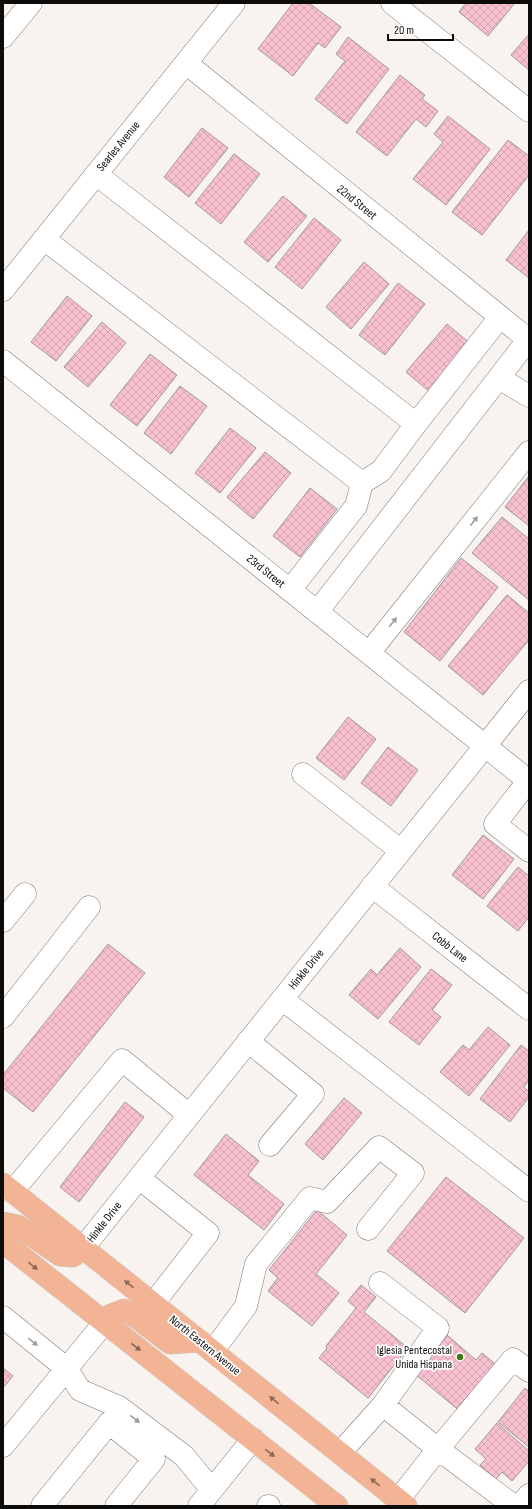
<svg xmlns="http://www.w3.org/2000/svg" width="532" height="1509" viewBox="0 0 532 1509" font-family="'Sofia Sans Condensed',sans-serif">
<style>
.building{fill:url(#building-cross-hatch);stroke:#a0999b}
.lines{fill:none;stroke-linecap:round;stroke-linejoin:round}
.minor-casing{stroke:#7e7a76;stroke-width:23}
.major-casing{stroke:#cfcece;stroke-width:23}
.minor{stroke:#fff;stroke-width:22}
.major{stroke:#f3b395;stroke-width:22}
.oneway{fill:#9e9e9d}
.oneway2{fill:#8c6856}
.poi-dot{fill:#3e7a14;stroke:#fff;stroke-width:1.5}
.labels{text-anchor:middle;stroke-width:3.5;stroke-linejoin:round;paint-order:stroke}
.street-label{font-size:12px;fill:#0d0c0a;stroke:#fff}
.poi-label{font-size:12px;fill:#0d0c0a;stroke:#fff;text-anchor:end}
</style>
<defs>
<pattern id="building-cross-hatch" width="8" height="8" patternUnits="userSpaceOnUse"><rect width="8" height="8" fill="#f9c0d0"/><path d="M0 0l8 8M0 8l8-8" fill="none" stroke="#d4a4b1"/></pattern>
</defs>
<rect width="100%" height="100%" fill="#f8f3ef"/>
<!-- building -->
<path class="building" d="M 293,3 L 309,3 L 341,27 L 325,48 L 318,43 L 293,76 L 258,49 Z
M 466,3 L 515,3 L 488,36 L 459,12 Z
M 529,34 L 529,70 L 511,55 Z
M 348,37 L 389,69 L 347,124 L 315,99 L 345,61 L 336,54 Z
M 400,75 L 425,95 L 422,99 L 438,111 L 426,127 L 416,119 L 387,156 L 356,132 Z
M 448,116 L 490,149 L 446,205 L 413,179 L 443,142 L 434,134 Z
M 202,128 L 228,148 L 189,197 L 164,177 Z
M 508,140 L 529,156 L 529,175 L 482,235 L 452,212 Z
M 234,154 L 260,174 L 221,224 L 195,203 Z
M 283,196 L 307,216 L 268,262 L 244,242 Z
M 314,218 L 341,240 L 302,289 L 275,267 Z
M 529,230 L 529,278 L 506,260 Z
M 364,262 L 389,284 L 351,329 L 326,307 Z
M 398,283 L 425,304 L 385,355 L 359,335 Z
M 67,296 L 92,316 L 56,361 L 31,342 Z
M 102,322 L 126,343 L 88,387 L 64,367 Z
M 447,324 L 472,345 L 431,393 L 406,372 Z
M 150,354 L 177,375 L 137,426 L 110,405 Z
M 180,386 L 207,406 L 171,454 L 144,433 Z
M 230,428 L 256,448 L 220,493 L 195,473 Z
M 265,452 L 291,473 L 253,519 L 227,497 Z
M 529,476 L 529,526 L 505,507 Z
M 310,488 L 337,509 L 300,557 L 273,536 Z
M 502,517 L 529,539 L 529,600 L 472,553 Z
M 461,558 L 498,587 L 440,661 L 404,632 Z
M 507,595 L 529,613 L 529,640 L 483,695 L 448,666 Z
M 348,717 L 376,739 L 344,780 L 316,758 Z
M 388,747 L 418,770 L 391,806 L 361,783 Z
M 483,835 L 514,859 L 483,899 L 452,875 Z
M 518,867 L 529,876 L 529,917 L 518,931 L 487,906 Z
M 108,944 L 145,973 L 33,1112 L 3,1088 L 3,1075 Z
M 400,948 L 421,967 L 378,1019 L 349,995 L 371,969 L 377,975 Z
M 431,969 L 452,985 L 432,1010 L 441,1017 L 419,1045 L 389,1022 Z
M 488,1027 L 510,1045 L 469,1096 L 440,1072 L 463,1045 L 469,1050 Z
M 521,1045 L 529,1051 L 529,1080 L 524,1087 L 529,1092 L 529,1097 L 510,1122 L 480,1099 Z
M 344,1098 L 362,1113 L 323,1160 L 305,1144 Z
M 125,1102 L 144,1117 L 79,1202 L 60,1187 Z
M 226,1134 L 259,1161 L 248,1175 L 284,1204 L 264,1230 L 194,1175 Z
M 446,1177 L 524,1238 L 465,1313 L 387,1251 Z
M 317,1210 L 347,1235 L 316,1274 L 339,1293 L 312,1326 L 268,1291 L 278,1278 L 269,1270 Z
M 361,1285 L 376,1297 L 364,1312 L 408,1348 L 368,1398 L 319,1358 L 327,1348 L 326,1346 L 356,1308 L 348,1301 Z
M 447,1335 L 476,1360 L 482,1353 L 499,1367 L 461,1412 L 415,1374 Z
M 3,1368 L 13,1376 L 3,1388 Z
M 525,1388 L 529,1392 L 529,1447 L 498,1422 Z
M 497,1423 L 529,1451 L 529,1461 L 512,1481 L 502,1472 L 496,1479 L 480,1465 L 486,1459 L 475,1449 Z"/>
<g class="lines">
<defs>
<path id="minor" d="M 392,3 L 529,111
M 3,37 L 31,3
M 186,63 L 529,340
M 96,174 L 416,424
M 44,239 L 362,483 L 356,506 L 290,590
M 3,290 L 234,3
M 3,361 L 529,781
M 499,378 L 529,396
M 362,483 L 381,471 L 416,424 L 500,317
M 317,612 L 528,340
M 369,653 L 529,452
M 303,774 L 401,851
M 529,780 L 495,824 L 529,851
M 372,886 L 529,1009
M 3,921 L 25,894
M 282,999 L 529,1191
M 3,1017 L 89,907
M 248,1041 L 313,1094 L 270,1145
M 139,1178 L 208,1233 L 153,1304
M 12,1192 L 122,1060 L 189,1115
M 83,1248 L 529,691
M 3,1317 L 67,1369 L 80,1390 L 119,1407 L 184,1456 L 212,1490
M 213,1351 L 246,1306 L 256,1264 L 310,1198 L 327,1202 L 379,1147 L 413,1173 L 368,1229
M 383,1405 L 438,1449 L 398,1500
M 3,1446 L 105,1322
M 340,1453 L 383,1405 L 438,1328 L 380,1283
M 42,1506 L 109,1423 L 154,1459 L 116,1506
M 199,1506 L 253,1439
M 268,1506 L 269,1506
M 514,1506 L 438,1449 L 513,1359 L 529,1371
M 520,1506 L 529,1495"/>
<path id="major" d="M 3,1184 L 406,1506
M 3,1223 L 18,1226 L 60,1255 L 73,1256 L 83,1248
M 3,1242 L 337,1506
M 105,1322 L 111,1315 L 124,1310 L 136,1317 L 170,1343 L 200,1341"/>
</defs>
<!-- minor casing -->
<use href="#minor" class="minor-casing"/>
<!-- major casing -->
<use href="#major" class="major-casing"/>
<!-- minor -->
<use href="#minor" class="minor"/>
<!-- major -->
<use href="#major" class="major"/>
</g>
<!-- one-way arrows -->
<defs><path id="oneway-solid" d="M-6-.8H1V-3.2L6.5 0L1 3.2V.8H-6Z"/></defs>
<g class="oneway">
<use href="#oneway-solid" transform="translate(474 521) rotate(-52)"/>
<use href="#oneway-solid" transform="translate(393 622) rotate(-52)"/>
<use href="#oneway-solid" transform="translate(33 1342) rotate(39)"/>
<use href="#oneway-solid" transform="translate(135 1419) rotate(37)"/>
</g>
<g class="oneway2">
<use href="#oneway-solid" transform="translate(33 1266) rotate(39)"/>
<use href="#oneway-solid" transform="translate(129 1284) rotate(-141)"/>
<use href="#oneway-solid" transform="translate(136 1347) rotate(38)"/>
<use href="#oneway-solid" transform="translate(274 1400) rotate(-141)"/>
<use href="#oneway-solid" transform="translate(270 1453) rotate(38)"/>
<use href="#oneway-solid" transform="translate(375 1482) rotate(-141)"/>
</g>
<!-- markers -->
<circle class="poi-dot" cx="460" cy="1357" r="4"/>
<g class="labels">
<!-- street labels -->
<g class="street-label">
<text transform="translate(118 146) rotate(-51)" y="4">Searles Avenue</text>
<text transform="translate(357 202) rotate(39)" y="4">22nd Street</text>
<text transform="translate(266 571) rotate(39)" y="4">23rd Street</text>
<text transform="translate(450 947) rotate(38)" y="4">Cobb Lane</text>
<text transform="translate(306 969) rotate(-51)" y="4">Hinkle Drive</text>
<text transform="translate(104 1222) rotate(-52)" y="4">Hinkle Drive</text>
<text transform="translate(205 1345) rotate(39)" y="4">North Eastern Avenue</text>
</g>
<!-- poi labels -->
<g class="poi-label">
<text x="452" y="1354">Iglesia Pentecostal<tspan x="452" dy="14">Unida Hispana</tspan></text>
</g>
</g>
<!-- border -->
<rect width="532" height="1509" fill="none" stroke="#0d0c0a" stroke-width="8"/>
<!-- scale -->
<path d="M388 34v6h65v-6" fill="none" stroke="#0d0c0a" stroke-width="2"/>
<text x="394" y="34" font-size="12" fill="#0d0c0a" stroke="#ffffff" stroke-width="3" paint-order="stroke">20 m</text>
</svg>
